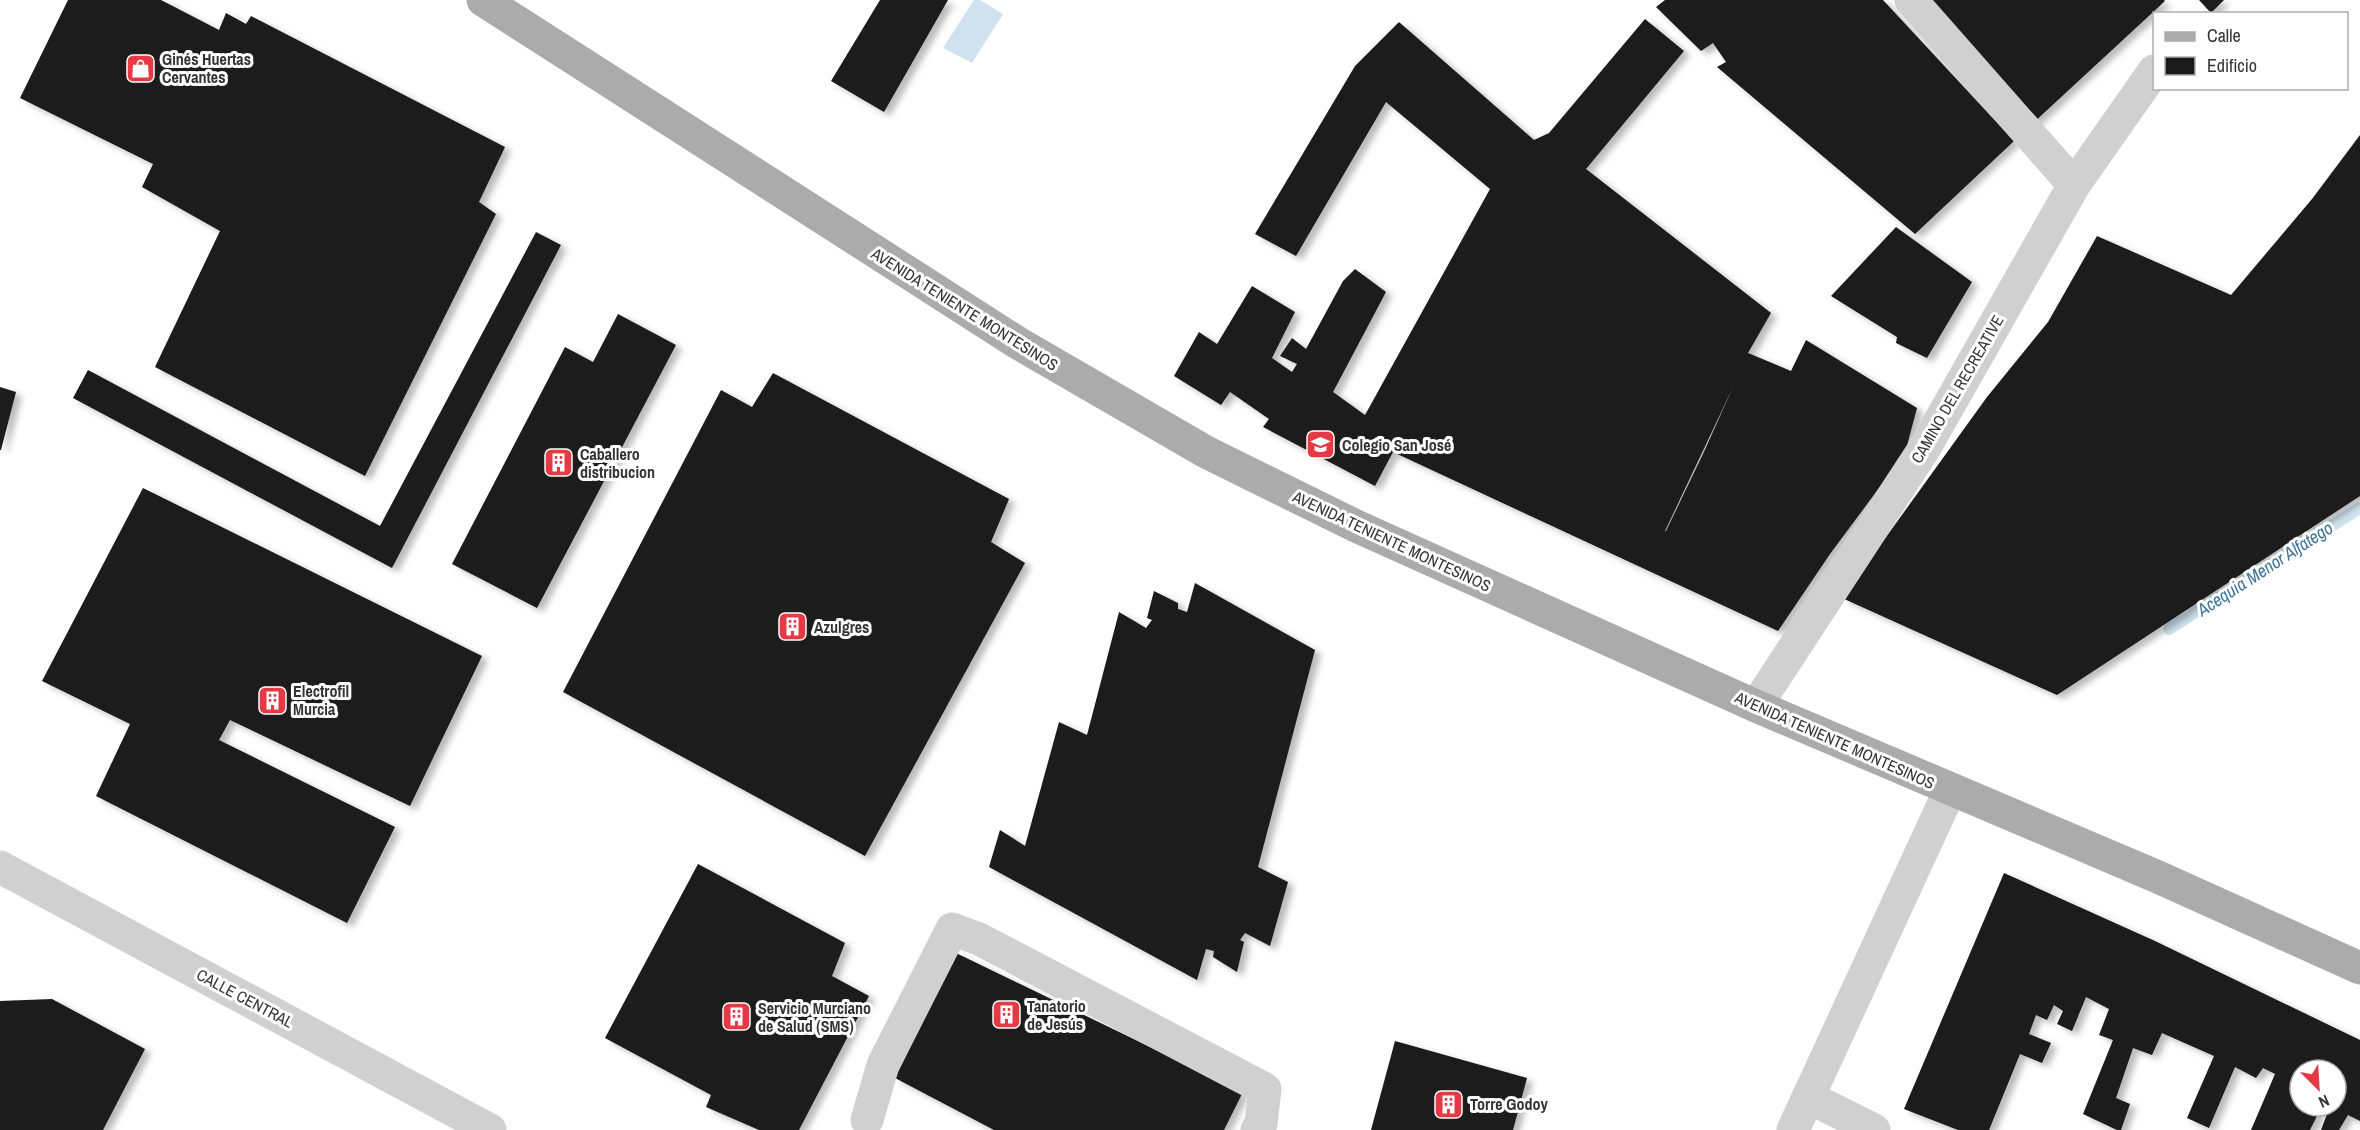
<svg xmlns="http://www.w3.org/2000/svg" width="2360" height="1130" viewBox="0 0 2360 1130" font-family="'Archivo Narrow',sans-serif">
<style>
.water{fill:#cfe2ee}
.lines{fill:none;stroke-linecap:round;stroke-linejoin:round}
.stream{stroke:#cfe2ee;stroke-width:12}
.building{fill:#1a1a1a;fill-rule:evenodd;filter:url(#shadow)}
.minor{stroke:#d0d0d0;stroke-width:33}
.major{stroke:#ababab;stroke-width:33}
.labels{text-anchor:middle;stroke-width:6;stroke-linejoin:round;paint-order:stroke}
.poi-label{font-size:16px;font-weight:bold;fill:#333;stroke:#fff;text-anchor:start}
.street-label{font-size:16px;fill:#333;stroke:#fff}
.water-label{font-size:18px;font-style:italic;fill:#3f7597;stroke:#fff}
</style>
<defs>
<filter id="shadow"><feDropShadow dx="6" dy="4" stdDeviation="3" flood-color="#0004"/></filter>
</defs>
<rect width="100%" height="100%" fill="#fff"/>
<!-- water -->
<path class="water" d="M 974,0 L 980,0 L 1003,14 L 972,63 L 943,48 Z"/>
<g class="lines">
<!-- stream -->
<path class="stream" d="M 2169,629 L 2360,508"/>
</g>
<!-- building -->
<path class="building" d="M 68,0 L 161,0 L 219,30 L 226,13 L 246,24 L 251,16 L 505,147 L 479,202 L 496,214 L 365,476 L 155,367 L 220,231 L 142,187 L 153,164 L 20,98 Z
M 880,0 L 948,0 L 884,112 L 831,81 Z
M 1665,0 L 1883,0 L 2014,141 L 1915,234 L 1717,67 L 1726,62 L 1713,43 L 1701,51 L 1656,7 Z
M 1924,0 L 2164,0 L 2165,1 L 2032,124 Z
M 2199,0 L 2224,0 L 2211,13 Z
M 1645,19 L 1684,51 L 1586,169 L 1771,313 L 1748,353 L 1791,371 L 1806,340 L 1917,408 L 1905,453 L 1830,554 L 1778,631 L 1393,452 L 1375,486 L 1263,427 L 1269,419 L 1230,392 L 1221,405 L 1174,376 L 1199,332 L 1217,344 L 1252,286 L 1295,312 L 1272,358 L 1292,372 L 1297,364 L 1280,356 L 1292,338 L 1306,349 L 1343,281 L 1355,269 L 1386,292 L 1333,392 L 1365,415 L 1490,189 L 1386,102 L 1296,256 L 1255,234 L 1355,66 L 1399,22 L 1534,140 L 1549,133 ZM 1734,385 L 1703,454 L 1666,531 L 1665,531 Z
M 2360,135 L 2360,496 L 2057,695 L 1842,598 L 1987,397 L 2048,322 L 2097,236 L 2231,295 L 2312,199 Z
M 1896,227 L 1972,282 L 1927,358 L 1896,343 L 1897,337 L 1831,296 Z
M 536,232 L 561,245 L 392,568 L 73,398 L 88,370 L 380,526 Z
M 618,314 L 676,345 L 537,608 L 452,564 L 565,347 L 593,362 Z
M 773,373 L 1009,499 L 991,542 L 1025,563 L 865,856 L 563,692 L 721,390 L 752,407 Z
M 0,387 L 16,392 L 1,450 L 0,450 Z
M 143,488 L 482,656 L 410,806 L 230,720 L 219,740 L 395,827 L 347,923 L 96,796 L 130,724 L 42,681 Z
M 1195,583 L 1315,650 L 1258,867 L 1288,882 L 1270,946 L 1245,933 L 1240,940 L 1244,942 L 1237,972 L 1213,957 L 1214,951 L 1206,949 L 1197,980 L 989,867 L 1000,830 L 1025,846 L 1059,722 L 1087,735 L 1119,612 L 1146,628 L 1152,620 L 1147,618 L 1154,591 L 1178,603 L 1178,609 L 1187,612 Z
M 698,864 L 845,943 L 832,976 L 869,996 L 799,1130 L 759,1130 L 706,1107 L 711,1095 L 605,1038 Z
M 2004,873 L 2155,941 L 2360,1040 L 2360,1121 L 2348,1115 L 2339,1130 L 2321,1130 L 2330,1106 L 2336,1106 L 2336,1070 L 2300,1070 L 2300,1106 L 2322,1106 L 2310,1130 L 2251,1130 L 2275,1074 L 2263,1068 L 2256,1078 L 2235,1067 L 2209,1128 L 2187,1118 L 2214,1056 L 2162,1033 L 2152,1055 L 2133,1048 L 2116,1098 L 2130,1104 L 2121,1130 L 2117,1130 L 2083,1114 L 2113,1040 L 2099,1035 L 2109,1009 L 2086,997 L 2072,1031 L 2057,1024 L 2063,1011 L 2054,1005 L 2047,1020 L 2036,1015 L 2029,1034 L 2051,1043 L 2042,1063 L 2020,1054 L 1989,1130 L 1958,1130 L 1904,1109 Z
M 956,953 L 1243,1092 L 1224,1130 L 994,1130 L 895,1078 Z
M 52,999 L 145,1049 L 103,1130 L 0,1130 L 0,1001 Z
M 1395,1041 L 1527,1078 L 1513,1130 L 1371,1130 Z"/>
<g class="lines">
<!-- minor -->
<path class="minor" d="M 1911,0 L 2074,185
M 1756,706 L 1924,449 L 2074,185 L 2154,71
M 0,867 L 490,1130
M 1808,1097 L 1874,1130
M 867,1120 L 883,1065 L 952,929 L 979,939 L 1265,1089 L 1261,1124 L 1257,1130
M 1793,1130 L 1950,790"/>
<!-- major -->
<path class="major" d="M 483,0 L 1018,343 L 1206,452 L 1356,526 L 1756,706 L 2158,877 L 2360,968"/>
</g>
<!-- icons -->
<defs>
<symbol id="shop-square" viewBox="-11 -11 22 22"><rect x="-9" y="-9" width="18" height="18" rx="4" fill="#e63946" stroke="#fff"/><path d="M-5-2.5h2.3a2.7 3.5 0 0 1 5.4 0H5L5.5 6h-11ZM-1.5-2.5h3a1.5 2.3 0 0 0-3 0Z" fill="#fff"/></symbol>
<symbol id="school-square" viewBox="-11 -11 22 22"><rect x="-9" y="-9" width="18" height="18" rx="4" fill="#e63946" stroke="#fff"/><path d="M0-5L7-2L0 1L-7-2ZM-4 1L0 2.5L4 1V4Q0 6-4 4Z" fill="#fff"/></symbol>
<symbol id="building-square" viewBox="-11 -11 22 22"><rect x="-9" y="-9" width="18" height="18" rx="4" fill="#e63946" stroke="#fff"/><path d="M-4-6H4V6H1V3H-1V6H-4ZM-2.5-4.3h1.7v1.8h-1.7ZM.8-4.3h1.7v1.8H.8ZM-2.5-1h1.7V.8h-1.7ZM.8-1h1.7V.8H.8Z" fill="#fff"/></symbol>
</defs>
<g fill-rule="evenodd">
<use href="#shop-square" x="124" y="52" width="33" height="33"/>
<use href="#school-square" x="1304" y="428" width="33" height="33"/>
<use href="#building-square" x="542" y="446" width="33" height="33"/>
<use href="#building-square" x="776" y="610" width="33" height="33"/>
<use href="#building-square" x="256" y="684" width="33" height="33"/>
<use href="#building-square" x="990" y="998" width="33" height="33"/>
<use href="#building-square" x="720" y="1000" width="33" height="33"/>
<use href="#building-square" x="1432" y="1088" width="33" height="33"/>
</g>
<g class="labels">
<!-- poi labels -->
<g class="poi-label">
<text x="162" y="65">Ginés Huertas<tspan x="162" dy="18">Cervantes</tspan></text>
<text x="1342" y="451">Colegio San José</text>
<text x="580" y="460">Caballero<tspan x="580" dy="18">distribucion</tspan></text>
<text x="814" y="633">Azulgres</text>
<text x="293" y="697">Electrofil<tspan x="293" dy="18">Murcia</tspan></text>
<text x="1027" y="1012">Tanatorio<tspan x="1027" dy="18">de Jesús</tspan></text>
<text x="758" y="1014">Servicio Murciano<tspan x="758" dy="18">de Salud (SMS)</tspan></text>
<text x="1470" y="1110">Torre Godoy</text>
</g>
<!-- street labels -->
<g class="street-label">
<text transform="translate(965 309) rotate(32)" y="6">AVENIDA TENIENTE MONTESINOS</text>
<text transform="translate(1957 389) rotate(-60)" y="6">CAMINO DEL RECREATIVE</text>
<text transform="translate(1392 541) rotate(25)" y="6">AVENIDA TENIENTE MONTESINOS</text>
<text transform="translate(1835 740) rotate(24)" y="6">AVENIDA TENIENTE MONTESINOS</text>
<text transform="translate(245 998) rotate(28)" y="6">CALLE CENTRAL</text>
</g>
<!-- water labels -->
<g class="water-label">
<text transform="translate(2265 569) rotate(-33)" y="6">Acequia Menor Alfatego</text>
</g>
</g>
<!-- legend -->
<rect x="2153" y="12" width="195" height="78" fill="#ffffff" stroke="#adadad" stroke-width="1.5"/>
<rect x="2165" y="32" width="30" height="9" fill="#ababab" stroke="#adadad" stroke-width="1.5"/>
<text x="2207" y="42" font-size="18" fill="#333333">Calle</text>
<rect x="2165" y="57" width="30" height="18" fill="#1a1a1a" stroke="#adadad" stroke-width="1.5"/>
<text x="2207" y="72" font-size="18" fill="#333333">Edificio</text>
<!-- north arrow -->
<g transform="translate(2318 1088) rotate(156)"><circle r="28" fill="#ffffff" stroke="#adadad" stroke-width="1.5"/>
<path d="M0-4.5L10 22L0 15L-10 22Z" fill="#e63946"/>
<text y="-9" font-size="16" font-weight="bold" text-anchor="middle" fill="#333333">N</text>
</g>
</svg>
